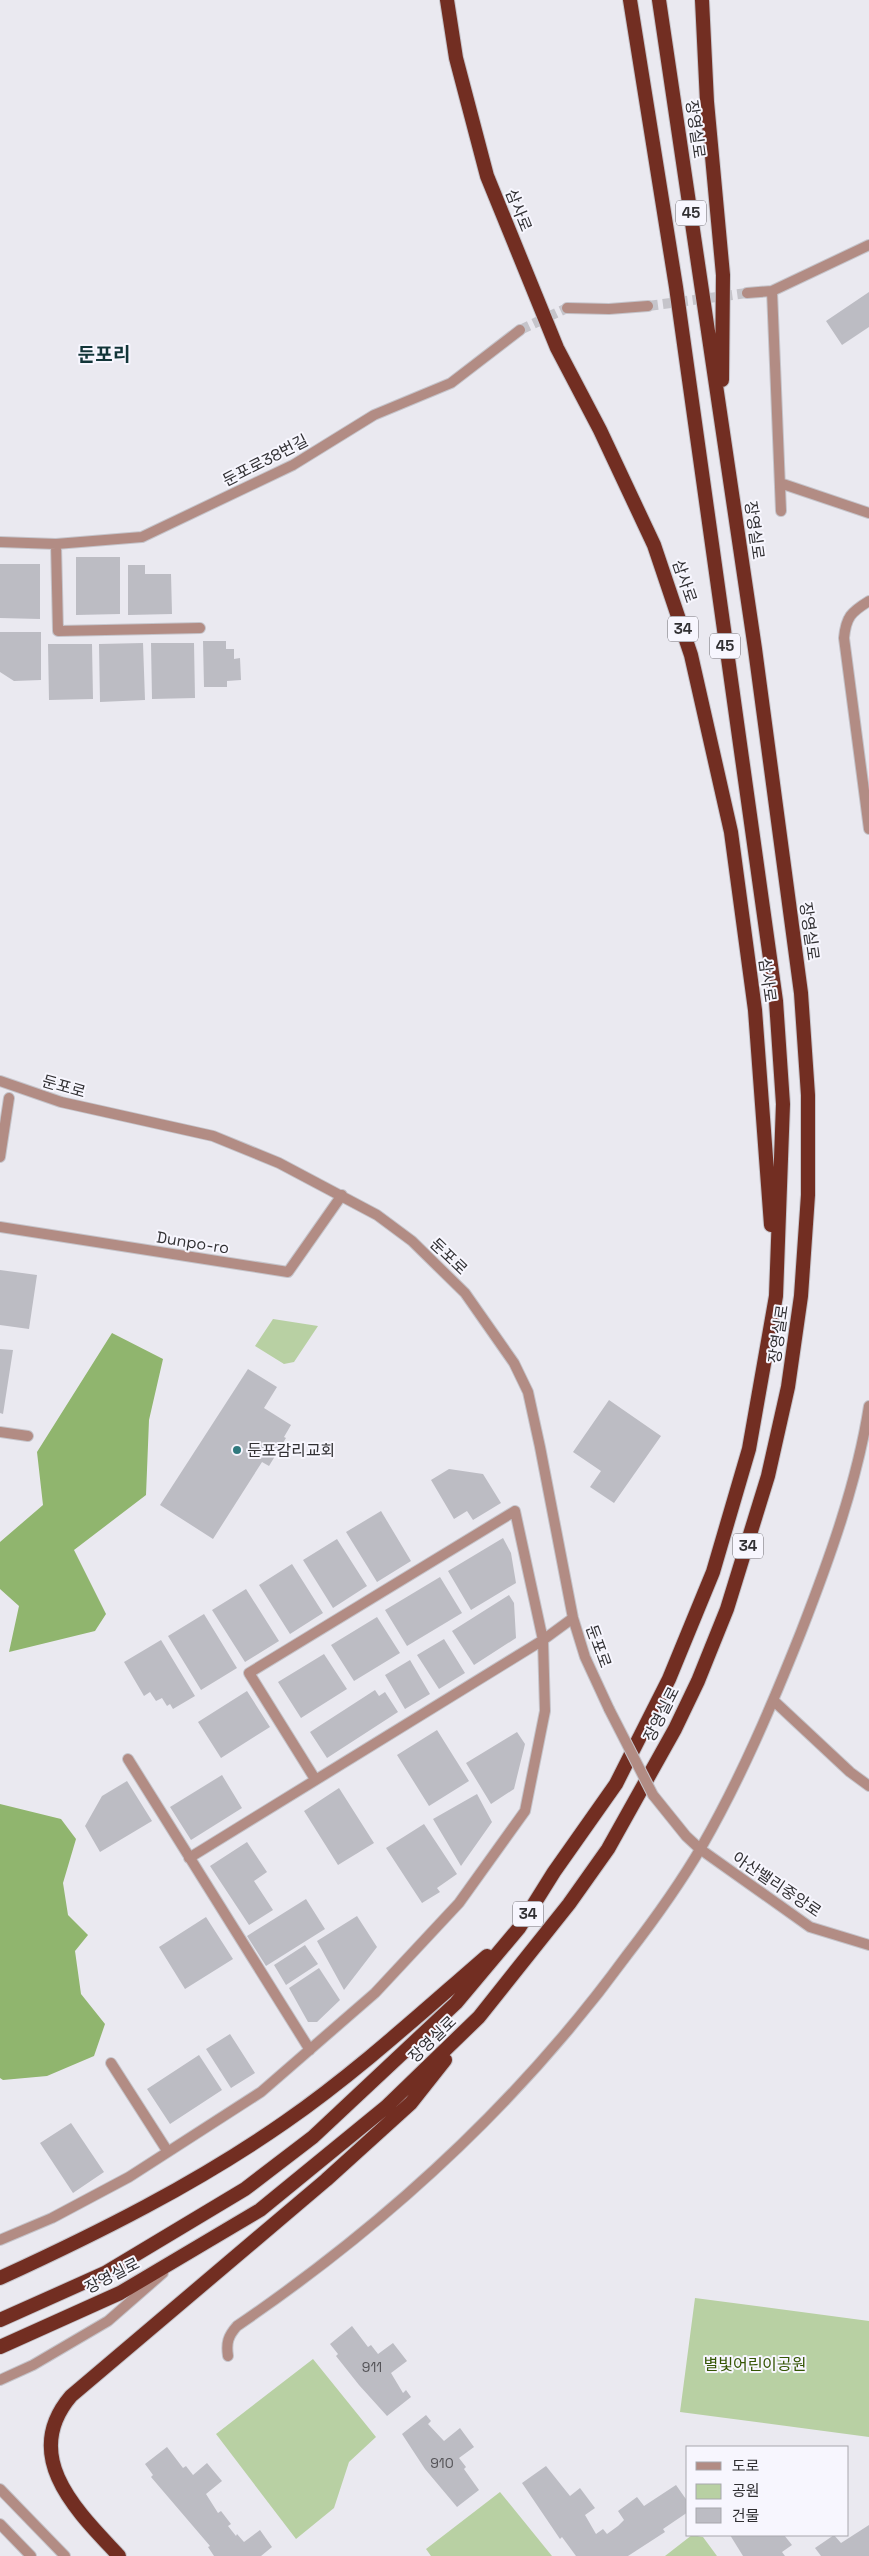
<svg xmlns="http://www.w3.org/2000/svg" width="869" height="2556" viewBox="0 0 869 2556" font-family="'Space Grotesk','Noto Sans KR',sans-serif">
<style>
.green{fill:#b8d0a3}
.forest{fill:#90b56e}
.building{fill:#bcbcc3}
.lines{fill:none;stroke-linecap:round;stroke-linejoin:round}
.minor-tunnel{stroke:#c5c4ca;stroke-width:10;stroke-dasharray:10 5;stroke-linecap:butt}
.minor-casing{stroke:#c5c4ca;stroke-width:12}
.tertiary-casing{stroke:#c5c4ca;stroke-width:12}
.trunk-casing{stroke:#c5c4ca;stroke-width:16}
.minor{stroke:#b28c84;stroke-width:10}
.tertiary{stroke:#b28c84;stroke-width:10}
.trunk{stroke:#722e22;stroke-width:14}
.minor-bridge-casing{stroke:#c5c4ca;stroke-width:12;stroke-linecap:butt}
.minor-bridge{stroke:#b28c84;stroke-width:10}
.poi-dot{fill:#30797e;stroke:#f7f6fe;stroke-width:2}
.labels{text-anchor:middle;stroke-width:4;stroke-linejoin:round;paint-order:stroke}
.number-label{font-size:14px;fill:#545357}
.shield{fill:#f7f6fe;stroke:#6c6b70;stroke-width:1}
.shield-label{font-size:15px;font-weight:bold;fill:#313033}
.street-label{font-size:16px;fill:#313033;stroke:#f7f6fe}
.poi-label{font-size:16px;fill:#313033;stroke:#f7f6fe;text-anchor:start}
.park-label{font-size:16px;fill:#345504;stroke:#f7f6fe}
.quarter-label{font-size:19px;font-weight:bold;fill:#123538;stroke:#f7f6fe}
</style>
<rect width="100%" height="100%" fill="#eae9f0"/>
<!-- green -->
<path class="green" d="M 273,1319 L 318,1326 L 294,1362 L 284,1364 L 255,1346 Z
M 695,2298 L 869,2321 L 869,2437 L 680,2412 Z
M 313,2359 L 376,2437 L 349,2462 L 334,2508 L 296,2539 L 216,2434 Z
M 500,2492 L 552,2556 L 431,2556 L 426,2549 Z
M 692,2535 L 703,2537 L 717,2556 L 665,2556 Z"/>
<!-- forest -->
<path class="forest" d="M 112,1333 L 163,1359 L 149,1420 L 146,1495 L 74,1550 L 106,1614 L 95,1631 L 9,1652 L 19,1606 L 0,1589 L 0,1542 L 43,1505 L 37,1452 Z
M 0,1804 L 61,1819 L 76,1839 L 63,1883 L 68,1915 L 88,1935 L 75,1951 L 81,1994 L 105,2024 L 94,2056 L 47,2076 L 3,2080 L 0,2078 Z"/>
<!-- building -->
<path class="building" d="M 869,292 L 869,327 L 842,345 L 826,321 Z
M 76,557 L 120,557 L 120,614 L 76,615 Z
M 0,564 L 40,564 L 40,619 L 0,618 Z
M 128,565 L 145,565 L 145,574 L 171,574 L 172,614 L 128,615 Z
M 0,632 L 41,632 L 41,680 L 14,681 L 0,672 Z
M 203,641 L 226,641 L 226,649 L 234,649 L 234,659 L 240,658 L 241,680 L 227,681 L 227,687 L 204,687 Z
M 143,643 L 145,700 L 100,702 L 99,644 Z
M 151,643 L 194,643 L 195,698 L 152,699 Z
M 48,644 L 92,644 L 93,699 L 49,700 Z
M 0,1270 L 37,1275 L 29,1329 L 0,1325 Z
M 0,1349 L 13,1350 L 3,1414 L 0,1413 Z
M 248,1369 L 277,1387 L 264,1408 L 291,1425 L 284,1437 L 286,1438 L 269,1466 L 262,1462 L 213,1539 L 160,1505 Z
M 609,1400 L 661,1436 L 614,1503 L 590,1487 L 601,1471 L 573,1452 Z
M 449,1469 L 483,1474 L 501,1503 L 473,1520 L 467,1511 L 454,1519 L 431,1480 Z
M 381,1511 L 411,1561 L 377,1582 L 346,1532 Z
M 503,1538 L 511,1553 L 516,1583 L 471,1610 L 448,1571 Z
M 337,1539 L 367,1586 L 333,1608 L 303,1560 Z
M 292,1564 L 323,1613 L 290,1634 L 259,1585 Z
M 440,1577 L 462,1613 L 407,1646 L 385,1610 Z
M 246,1589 L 279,1641 L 245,1662 L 212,1610 Z
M 509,1595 L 514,1603 L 516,1638 L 474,1665 L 452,1631 Z
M 204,1614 L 237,1668 L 201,1690 L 168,1636 Z
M 377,1617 L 400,1653 L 354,1681 L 331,1645 Z
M 444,1639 L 465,1673 L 439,1689 L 417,1655 Z
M 161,1640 L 195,1696 L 173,1709 L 170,1704 L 167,1706 L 162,1698 L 156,1701 L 150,1692 L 144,1696 L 124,1662 Z
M 324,1654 L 347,1689 L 301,1718 L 278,1682 Z
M 410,1660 L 430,1694 L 405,1709 L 385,1675 Z
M 375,1690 L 379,1696 L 385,1692 L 398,1712 L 327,1758 L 310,1732 Z
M 247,1691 L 270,1727 L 221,1758 L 198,1722 Z
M 437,1730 L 469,1781 L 429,1806 L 397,1755 Z
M 517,1732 L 525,1744 L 514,1789 L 491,1804 L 466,1763 Z
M 222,1775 L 242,1808 L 191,1840 L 170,1807 Z
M 127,1781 L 152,1821 L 100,1852 L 85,1826 L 102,1796 Z
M 339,1788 L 374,1843 L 338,1865 L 304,1811 Z
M 477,1794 L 492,1822 L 461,1866 L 433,1819 Z
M 424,1824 L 457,1874 L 437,1888 L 440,1892 L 422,1903 L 386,1848 Z
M 247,1842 L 267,1872 L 254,1881 L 273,1910 L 249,1925 L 210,1866 Z
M 306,1899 L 325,1929 L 266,1966 L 247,1936 Z
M 357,1916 L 377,1947 L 344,1990 L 317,1941 Z
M 206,1917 L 233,1959 L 185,1989 L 159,1947 Z
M 305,1945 L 318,1964 L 286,1985 L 274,1965 Z
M 319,1968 L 340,2000 L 317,2022 L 308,2022 L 289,1988 Z
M 230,2034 L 255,2073 L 231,2088 L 206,2049 Z
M 199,2055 L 222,2090 L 170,2124 L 147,2089 Z
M 71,2123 L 104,2172 L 73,2193 L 40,2143 Z
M 352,2326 L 368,2347 L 371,2345 L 378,2354 L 393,2343 L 407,2361 L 391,2373 L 403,2393 L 406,2390 L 411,2397 L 387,2416 L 359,2385 L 336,2356 L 338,2354 L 330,2344 Z
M 426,2415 L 431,2421 L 428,2424 L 444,2441 L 460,2428 L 474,2447 L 459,2458 L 466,2467 L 464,2469 L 479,2490 L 457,2507 L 425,2469 L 402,2434 Z
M 167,2447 L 183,2468 L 186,2466 L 193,2475 L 207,2463 L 222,2481 L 206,2494 L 218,2513 L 221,2511 L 231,2524 L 228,2526 L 236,2536 L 237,2534 L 244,2542 L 260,2530 L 272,2547 L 261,2556 L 214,2556 L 208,2547 L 210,2546 L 151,2477 L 153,2475 L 145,2464 Z
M 546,2466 L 570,2496 L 580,2488 L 595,2508 L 585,2515 L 596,2534 L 603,2529 L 607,2534 L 618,2526 L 624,2520 L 618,2511 L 637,2497 L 644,2506 L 676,2485 L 688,2502 L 688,2512 L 663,2529 L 665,2532 L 628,2556 L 576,2556 L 562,2537 L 560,2539 L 522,2483 Z
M 869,2525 L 869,2556 L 821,2556 L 815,2548 L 834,2535 L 841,2543 Z
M 730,2535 L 784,2535 L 792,2545 L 782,2552 L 785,2556 L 743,2556 Z"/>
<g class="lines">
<!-- minor-tunnel -->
<path class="minor-tunnel" d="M 648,306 L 747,293
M 520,330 L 567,308"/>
<defs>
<path id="minor" d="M 772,291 L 781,511
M 747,293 L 772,291 L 869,245
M 567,308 L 609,309 L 648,306
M 780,483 L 869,513
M 0,542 L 56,544 L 142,537 L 293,465 L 374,415 L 451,383 L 520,330
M 56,544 L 58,631 L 200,628
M 0,1081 L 61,1102 L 213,1136 L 279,1163 L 377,1215 L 412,1241 L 465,1293 L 514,1363 L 528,1392 L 540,1447 L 573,1618 L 585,1657 L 609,1709
M 0,1157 L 9,1098
M 0,1227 L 288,1272 L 342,1195
M 0,1432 L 28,1436
M 774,1701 L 850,1772 L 869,1786
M 128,1759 L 310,2050
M 653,1795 L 686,1836 L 700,1849
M 189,1858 L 543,1640 L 573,1618
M 111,2063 L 168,2152
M 0,2240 L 52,2218 L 129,2177 L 261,2092 L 375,1993 L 459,1903 L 525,1811 L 545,1711 L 543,1640 L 515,1511 L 249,1673 L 315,1779
M 0,2380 L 33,2365 L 108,2321 L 163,2273"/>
<path id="tertiary" d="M 869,601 C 851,612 846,617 844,638 L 869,829
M 700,1849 L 810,1927 L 869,1945
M 228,2356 C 226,2343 228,2336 237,2326 C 388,2223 519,2103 627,1955 C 654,1920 680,1884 702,1846 C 741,1778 772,1705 801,1632 C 829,1560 857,1483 869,1406
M 0,2489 L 65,2556
M 0,2524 L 31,2556"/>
<path id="trunk" d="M 447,0 L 456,58 L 487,176 L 557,348 L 600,430 L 654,545 L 691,655 L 731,832 L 755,1010 L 771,1225
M 702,0 L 707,102 L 723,275 L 722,380
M 0,2278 C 98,2233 196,2184 285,2122 C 357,2072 421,2013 487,1956
M 0,2320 L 105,2273 L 245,2189 L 313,2137 L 456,2003 L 519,1928 L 554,1872 L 616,1784 L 669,1679 L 713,1572 L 749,1449 L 776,1296 L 783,1104 L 776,1001 L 676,287 L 630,0
M 0,2347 L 120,2293 L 260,2210 L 386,2107 L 479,2017 L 569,1904 L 608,1849 L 675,1729 L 698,1681 L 727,1609 L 768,1476 L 788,1387 L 801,1296 L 808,1195 L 808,1095 L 801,993 L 755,649 L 659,0
M 119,2556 C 79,2513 19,2457 71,2396 L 326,2180 L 411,2103 L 445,2060"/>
</defs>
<!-- minor casing -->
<use href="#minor" class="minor-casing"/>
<!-- tertiary casing -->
<use href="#tertiary" class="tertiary-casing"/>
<!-- trunk casing -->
<use href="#trunk" class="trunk-casing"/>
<!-- minor -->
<use href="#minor" class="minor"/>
<!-- tertiary -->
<use href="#tertiary" class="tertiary"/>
<!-- trunk -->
<use href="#trunk" class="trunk"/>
<defs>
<path id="minor-bridge" d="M 609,1709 L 653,1795"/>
</defs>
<!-- minor-bridge casing -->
<use href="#minor-bridge" class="minor-bridge-casing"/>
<!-- minor-bridge -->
<use href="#minor-bridge" class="minor-bridge"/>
</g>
<!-- markers -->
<circle class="poi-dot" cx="237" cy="1450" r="5"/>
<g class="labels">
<!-- number labels -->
<g class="number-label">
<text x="372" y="2372">911</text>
<text x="442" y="2468">910</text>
</g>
<!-- shield labels -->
<g class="shield">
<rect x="676" y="200.5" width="30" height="25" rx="4"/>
<rect x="668" y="616.5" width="30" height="25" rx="4"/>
<rect x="710" y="633.5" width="30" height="25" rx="4"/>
<rect x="733" y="1533.5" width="30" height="25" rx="4"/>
<rect x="513" y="1901.5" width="30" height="25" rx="4"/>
</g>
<g class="shield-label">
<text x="691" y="218">45</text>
<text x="683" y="634">34</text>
<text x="725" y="651">45</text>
<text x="748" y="1551">34</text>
<text x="528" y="1919">34</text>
</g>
<!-- street labels -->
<g class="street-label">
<text transform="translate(696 129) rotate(82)" y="6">장영실로</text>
<text transform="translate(519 210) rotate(68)" y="6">삼사로</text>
<text transform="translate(265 460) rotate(-27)" y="6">둔포로38번길</text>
<text transform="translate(755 530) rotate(82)" y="6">장영실로</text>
<text transform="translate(685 581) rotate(71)" y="6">삼사로</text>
<text transform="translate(810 931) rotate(82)" y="6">장영실로</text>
<text transform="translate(768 980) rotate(82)" y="6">삼사로</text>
<text transform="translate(64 1086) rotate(16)" y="6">둔포로</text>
<text transform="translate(193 1242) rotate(9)" y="6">Dunpo-ro</text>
<text transform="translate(449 1256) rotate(44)" y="6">둔포로</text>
<text transform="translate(778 1334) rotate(-82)" y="6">장영실로</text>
<text transform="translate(599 1646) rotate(70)" y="6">둔포로</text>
<text transform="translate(661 1714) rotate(-63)" y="6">장영실로</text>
<text transform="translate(777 1884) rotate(34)" y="6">아산밸리중앙로</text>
<text transform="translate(432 2039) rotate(-44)" y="6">장영실로</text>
<text transform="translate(112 2275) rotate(-27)" y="6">장영실로</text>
</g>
<!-- poi labels -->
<g class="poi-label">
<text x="247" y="1456">둔포감리교회</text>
</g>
<!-- park labels -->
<g class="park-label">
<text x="755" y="2370">별빛어린이공원</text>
</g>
<!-- quarter labels -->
<g class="quarter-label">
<text x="104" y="361">둔포리</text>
</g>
</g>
<!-- legend -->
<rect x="686" y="2446" width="162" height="90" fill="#f7f6fe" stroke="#a8a7ad"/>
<rect x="696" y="2462" width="25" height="8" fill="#b28c84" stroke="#a8a7ad"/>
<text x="732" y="2471" font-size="15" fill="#313033">도로</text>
<rect x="696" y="2484" width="25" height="15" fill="#b8d0a3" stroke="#a8a7ad"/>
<text x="732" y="2496" font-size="15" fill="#313033">공원</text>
<rect x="696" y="2508" width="25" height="15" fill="#bcbcc3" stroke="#a8a7ad"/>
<text x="732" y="2521" font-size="15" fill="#313033">건물</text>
</svg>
